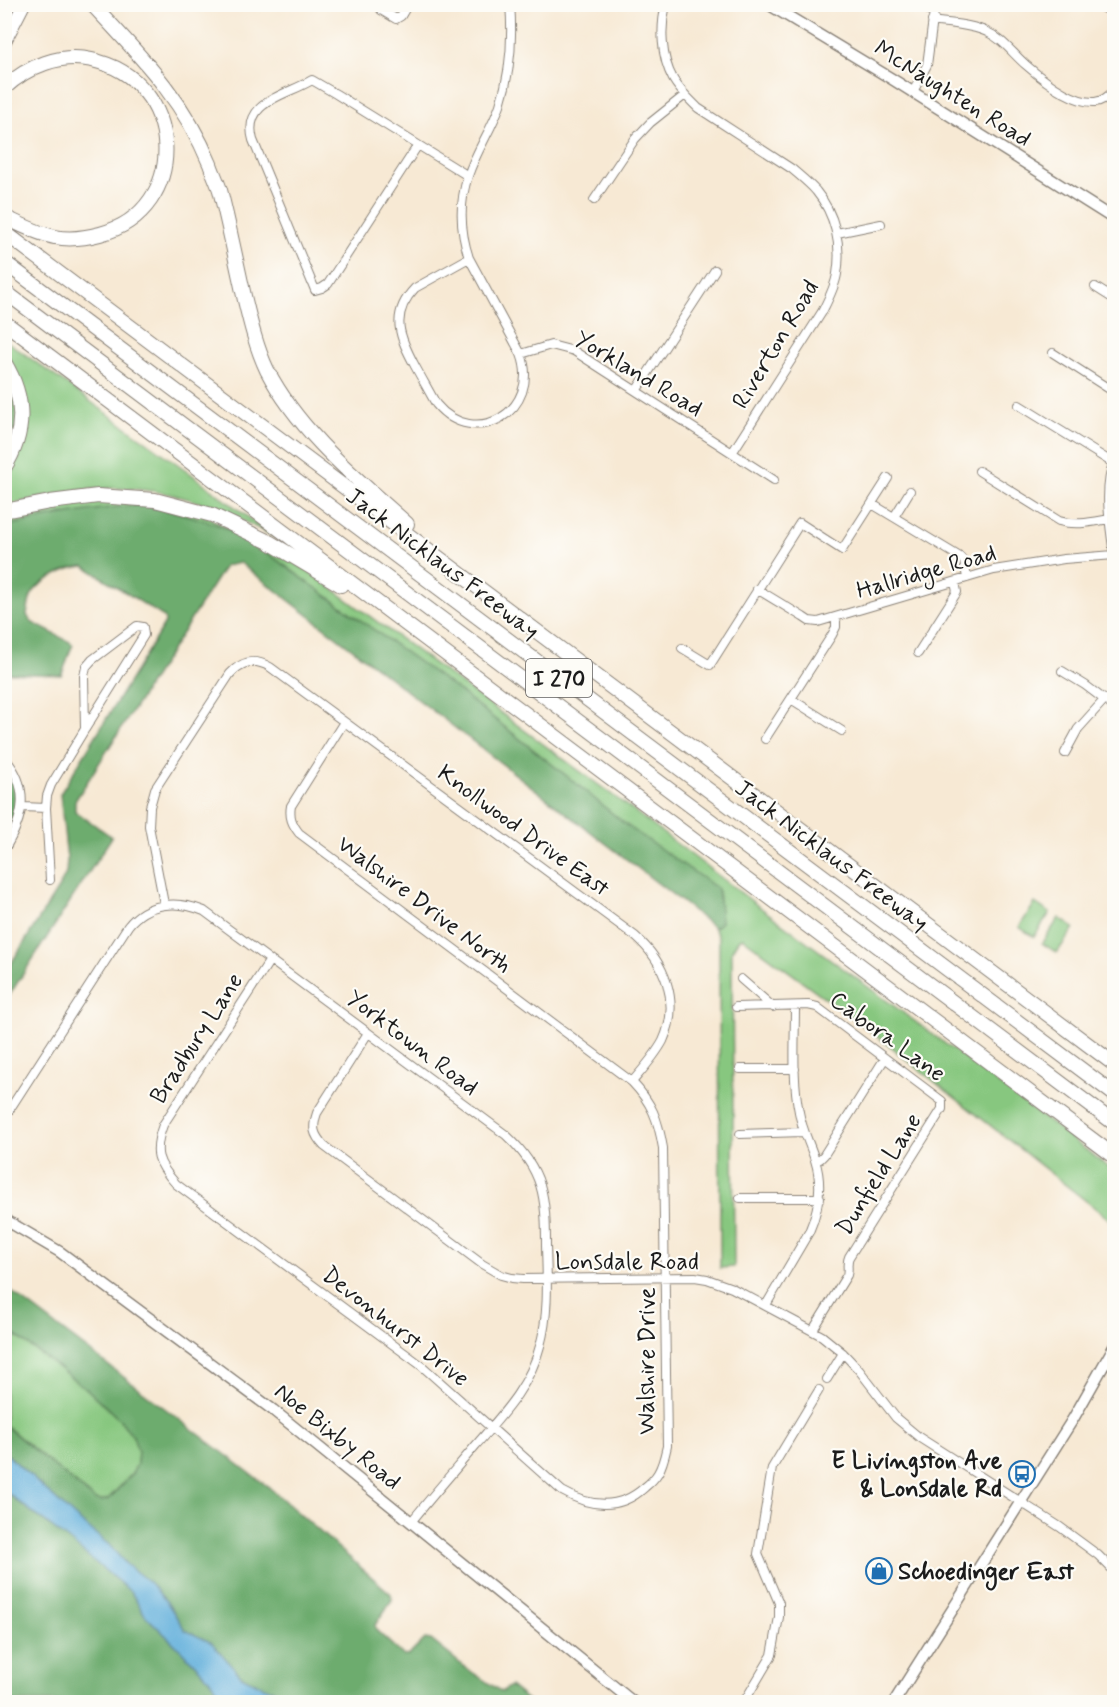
<svg xmlns="http://www.w3.org/2000/svg" width="1119" height="1707" viewBox="0 0 1119 1707" font-family="Mynerve,sans-serif">
<style>
.green{fill:#87c77f;stroke:#52724e;stroke-width:1.5}
.forest{fill:#6dac6e;stroke:#446445;stroke-width:1.5}
.water{fill:#61afdb;stroke:#3e667c;stroke-width:1.5}
.lines{fill:none;stroke-linecap:round;stroke-linejoin:round}
.street-casing{stroke:#8a8278;stroke-width:10}
.secondary-casing{stroke:#8a8278;stroke-width:13}
.primary-casing{stroke:#8a8278;stroke-width:14}
.highway-casing{stroke:#8a8278;stroke-width:16}
.street{stroke:#fff;stroke-width:8}
.secondary{stroke:#fff;stroke-width:10}
.primary{stroke:#fff;stroke-width:12}
.highway{stroke:#fff;stroke-width:14}
.labels{text-anchor:middle;stroke-width:4.5;stroke-linejoin:round;paint-order:stroke}
.shield{fill:#fdfcf7;stroke:#605f5e;stroke-width:1.5}
.shield-label{font-size:22px;font-weight:bold;fill:#1c1c1c}
.street-label{font-size:24px;fill:#1c1c1c;stroke:#fdfcf7}
.poi-label{font-size:24px;font-weight:bold;fill:#1c1c1c;stroke:#fdfcf7;text-anchor:end}
</style>
<rect width="100%" height="100%" fill="#fdfcf7"/>
<filter id="ink" filterUnits="userSpaceOnUse"><feTurbulence type="fractalNoise" baseFrequency=".0167" numOctaves="2"/><feDisplacementMap in="SourceGraphic" scale="12" xChannelSelector="R" yChannelSelector="G"/><feConvolveMatrix kernelMatrix="1 2 1 2 8 2 1 2 1" color-interpolation-filters="sRGB"/></filter>
<filter id="wash" filterUnits="userSpaceOnUse"><feTurbulence type="fractalNoise" baseFrequency=".008" numOctaves="4" result="noise"/><feDisplacementMap in="SourceGraphic" scale="24" xChannelSelector="R" yChannelSelector="G"/><feGaussianBlur stdDeviation="1.35" result="paint"/><feColorMatrix in="noise" values="0 0 0 0 0 0 0 0 0 0 0 0 0 0 0 0 0 1.4 0 .05"/><feComposite in="paint" operator="in"/></filter>
<g filter="url(#wash)">
<rect width="100%" height="100%" fill="#f7e9d4"/>
<!-- green -->
<path class="green" d="M 5,340 L 186,470 L 277,539 C 218,505 164,484 95,489 C 64,491 34,500 5,506 L 5,476 L 16,457 L 12,367 L 5,355 Z
M 5,374 L 14,398 L 15,424 L 5,458 Z
M 95,499 L 195,510 L 307,570 L 634,811 L 757,905 L 943,1042 L 1114,1171 L 1114,1223 L 865,1027 L 743,938 L 739,939 L 732,950 L 734,1267 L 720,1268 L 719,939 L 714,928 L 721,922 L 625,824 L 573,781 L 459,691 L 245,537 L 63,514 L 5,526 L 4,516 Z
M 1035,903 L 1050,913 L 1034,937 L 1019,927 Z
M 1059,918 L 1074,928 L 1057,953 L 1042,943 Z
M 4,1327 L 88,1390 L 120,1420 L 133,1436 L 138,1451 L 137,1464 L 132,1474 L 108,1499 L 102,1501 L 95,1500 L 5,1425 Z"/>
<!-- forest -->
<path class="forest" d="M 142,505 C 179,512 211,520 245,537 L 459,691 L 573,781 L 625,824 L 718,889 L 721,922 L 714,928 L 690,908 L 240,563 L 225,566 L 75,801 L 75,811 L 112,837 L 5,1002 L 5,973 L 59,887 L 66,873 L 67,859 L 60,794 L 165,623 L 164,617 L 84,566 C 68,567 38,581 31,596 C 29,602 28,609 27,615 L 31,622 L 70,642 L 73,645 C 67,655 67,665 61,675 L 9,673 L 5,677 L 5,526 C 50,517 95,508 142,505 Z
M 5,765 C 8,769 12,773 14,777 C 21,794 17,819 5,833 Z
M 4,1286 L 271,1489 L 391,1594 L 392,1600 L 375,1625 L 376,1630 L 404,1656 L 409,1655 L 425,1639 L 431,1640 L 466,1668 L 502,1692 L 510,1686 L 530,1702 L 314,1702 L 266,1688 L 241,1676 L 212,1643 L 185,1630 L 166,1601 L 149,1582 L 126,1564 L 109,1545 L 76,1518 L 5,1452 L 4,1425 L 95,1500 L 102,1501 L 109,1499 L 132,1474 L 137,1464 L 138,1451 L 133,1436 L 120,1420 L 88,1390 L 5,1327 Z
M 4,1491 L 71,1542 L 131,1592 L 145,1615 L 204,1673 L 228,1702 L 5,1702 Z"/>
<!-- water -->
<path class="water" d="M 4,1452 L 76,1518 L 109,1545 L 126,1564 L 149,1582 L 166,1601 L 185,1630 L 212,1643 L 241,1676 L 266,1688 L 314,1702 L 228,1702 L 204,1673 L 145,1615 L 131,1592 L 71,1542 L 5,1491 Z"/>
</g>
<g filter="url(#ink)">
<g class="lines">
<defs>
<path id="street" d="M 379,4 L 381,10 L 396,19 L 401,16 L 408,4
M 666,4 C 660,28 661,57 673,79 C 679,90 689,99 698,108 L 792,169 C 800,176 809,183 816,191 C 835,214 842,244 837,274 C 835,287 828,300 822,312 L 732,453
M 917,4 L 933,12
M 1096,4 L 1114,13
M 932,21 C 950,24 970,24 987,32 C 1003,39 1013,54 1026,65 C 1042,79 1072,103 1095,102 C 1103,101 1109,96 1114,90
M 913,92 L 927,65 L 935,4
M 418,145 L 328,284 L 322,288 L 315,290 L 253,140 C 242,101 286,96 312,80 L 336,94 L 468,176
M 594,200 L 635,139 L 650,123 L 685,95
M 837,233 L 881,224
M 469,258 L 415,288 C 389,315 400,338 415,366 C 422,379 429,391 436,404 C 475,451 542,410 521,354 L 469,258 C 460,231 459,203 468,176 C 476,151 492,129 500,105 C 511,71 513,39 510,4
M 1095,287 L 1114,299
M 1053,353 L 1114,392
M 521,354 L 551,345 L 574,351 L 774,480
M 636,391 L 715,270
M 1019,405 L 1113,463
M 979,471 L 1059,521 C 1076,526 1092,522 1110,519
M 872,504 L 960,557 L 964,561 L 967,578
M 894,517 L 910,491
M 757,589 L 803,617 L 809,621 L 818,622 L 994,570 L 1064,559 L 1114,555 C 1110,524 1103,490 1114,461
M 682,648 L 710,665 L 800,523 L 842,550 L 888,478
M 918,653 L 957,592 L 955,582
M 1062,671 L 1085,685 L 1114,707
M 791,699 L 842,731
M 765,739 L 832,635 L 836,627 L 836,618
M 1065,753 L 1078,729 L 1105,699
M 4,757 C 31,788 24,818 4,850
M 23,807 L 46,808 L 47,796 L 51,785 L 85,729 L 84,676 L 86,667 L 92,660 L 137,626 L 143,627 L 144,635 L 85,729
M 46,808 L 50,880
M 164,904 L 149,826 L 150,807 L 155,789 L 230,674 C 242,661 254,658 270,667 L 635,936 C 665,962 681,1002 663,1041 C 655,1056 643,1069 632,1082
M 270,960 L 163,1125 C 153,1152 157,1163 176,1184 L 422,1366 L 562,1491 C 590,1507 619,1511 645,1487 C 650,1483 655,1478 658,1473 C 663,1465 665,1455 667,1446 L 663,1148 C 658,1119 652,1103 632,1082 L 299,833 C 292,824 289,817 291,806 L 344,722
M 741,979 L 773,1007
M 736,1007 L 808,1005 L 817,1007 L 942,1101 L 942,1109 L 849,1257 C 846,1263 849,1269 847,1275 L 813,1330
M 368,1033 L 317,1113 C 312,1128 313,1134 324,1146 L 482,1264 L 501,1275 L 512,1278 L 523,1279 L 695,1277 L 707,1279 L 732,1288 L 822,1336 L 843,1353 L 859,1370 L 896,1418 L 920,1438 L 1060,1527 L 1098,1555 L 1114,1571
M 740,1069 L 795,1069
M 4,1118 L 128,926 C 147,902 177,900 204,911 L 506,1135 C 544,1170 546,1198 546,1246 C 547,1280 549,1314 540,1346 C 530,1386 502,1415 476,1445 C 454,1471 432,1496 411,1522
M 740,1134 L 803,1132
M 815,1160 L 820,1159 L 824,1155 L 885,1058
M 740,1198 L 820,1198
M 766,1305 L 809,1232 C 819,1209 823,1185 815,1160 C 810,1144 802,1130 799,1112 C 792,1078 795,1041 795,1006
M 827,1379 L 843,1353
M 744,1702 L 772,1655 L 779,1617 L 779,1603 L 758,1554 L 772,1468 L 819,1390"/>
<path id="secondary" d="M 768,4 L 892,79 L 1114,219
M 4,1219 L 60,1252 L 273,1410 L 633,1702
M 894,1702 L 1073,1419 L 1114,1347"/>
<path id="primary" d="M 4,11 L 8,4
M 4,43 L 24,4"/>
<path id="highway" d="M 92,4 C 140,56 183,98 210,164 C 213,173 217,181 220,190 C 229,225 236,261 244,296 C 250,321 256,347 267,370 C 299,432 356,478 407,524
M 4,88 C 28,66 60,53 92,60 C 185,80 192,210 100,234 C 85,238 70,240 55,237 C 38,234 20,224 4,217
M 4,232 L 1114,1064
M 4,262 L 1114,1094
M 4,291 L 1114,1123
M 4,322 L 1114,1156
M 4,362 C 26,398 26,433 4,468
M 4,511 L 50,502 L 98,496 L 155,500 L 212,515 L 269,542 L 341,585"/>
</defs>
<!-- street casing -->
<use href="#street" class="street-casing"/>
<!-- secondary casing -->
<use href="#secondary" class="secondary-casing"/>
<!-- primary casing -->
<use href="#primary" class="primary-casing"/>
<!-- highway casing -->
<use href="#highway" class="highway-casing"/>
<!-- street -->
<use href="#street" class="street"/>
<!-- secondary -->
<use href="#secondary" class="secondary"/>
<!-- primary -->
<use href="#primary" class="primary"/>
<!-- highway -->
<use href="#highway" class="highway"/>
</g>
</g>
<!-- icons -->
<defs>
<symbol id="bus-ring" viewBox="-11 -11 22 22"><circle r="9.5" fill="#fdfcf7" stroke="#1f6fb2" stroke-width="1.5"/><path d="M-5-6H5V4H4V6H2V4H-2V6H-4V4H-5ZM-3.5-4V0h7V-4ZM-3.5 1.2v1.5H-2V1.2ZM2 1.2v1.5H3.5V1.2Z" fill="#1f6fb2"/></symbol>
<symbol id="shop-ring" viewBox="-11 -11 22 22"><circle r="9.5" fill="#fdfcf7" stroke="#1f6fb2" stroke-width="1.5"/><path d="M-5-2.5h2.3a2.7 3.5 0 0 1 5.4 0H5L5.5 6h-11ZM-1.5-2.5h3a1.5 2.3 0 0 0-3 0Z" fill="#1f6fb2"/></symbol>
</defs>
<g fill-rule="evenodd">
<use href="#bus-ring" x="1007" y="1459" width="30" height="30"/>
<use href="#shop-ring" x="864" y="1556" width="30" height="30"/>
</g>
<g class="labels">
<!-- shield labels -->
<rect class="shield" x="526" y="659" width="66" height="38" rx="4.5"/>
<g class="shield-label">
<text x="559" y="686">I 270</text>
</g>
<!-- street labels -->
<g class="street-label">
<text transform="translate(953 93) rotate(32)" y="8">McNaughten Road</text>
<text transform="translate(775 344) rotate(-59)" y="8">Riverton Road</text>
<text transform="translate(639 373) rotate(31)" y="8">Yorkland Road</text>
<text transform="translate(443 563) rotate(37)" y="8">Jack Nicklaus Freeway</text>
<text transform="translate(926 571) rotate(-16)" y="8">Hallridge Road</text>
<text transform="translate(524 830) rotate(36)" y="8">Knollwood Drive East</text>
<text transform="translate(832 855) rotate(37)" y="8">Jack Nicklaus Freeway</text>
<text transform="translate(425 904) rotate(37)" y="8">Walshire Drive North</text>
<text transform="translate(888 1036) rotate(36)" y="8">Cabora Lane</text>
<text transform="translate(196 1038) rotate(-57)" y="8">Bradbury Lane</text>
<text transform="translate(413 1042) rotate(37)" y="8">Yorktown Road</text>
<text transform="translate(878 1174) rotate(-58)" y="8">Dunfield Lane</text>
<text x="627" y="1269">Lonsdale Road</text>
<text transform="translate(396 1326) rotate(38)" y="8">Devonhurst Drive</text>
<text transform="translate(646 1361) rotate(-90)" y="8">Walshire Drive</text>
<text transform="translate(338 1436) rotate(39)" y="8">Noe Bixby Road</text>
</g>
<!-- poi labels -->
<g class="poi-label">
<text x="1002" y="1468">E Livingston Ave<tspan x="1002" dy="28">&amp; Lonsdale Rd</tspan></text>
<text x="898" y="1579" text-anchor="start">Schoedinger East</text>
</g>
</g>
<!-- margin -->
<rect width="1119" height="1707" fill="none" stroke="#fdfcf7" stroke-width="24"/>
</svg>
